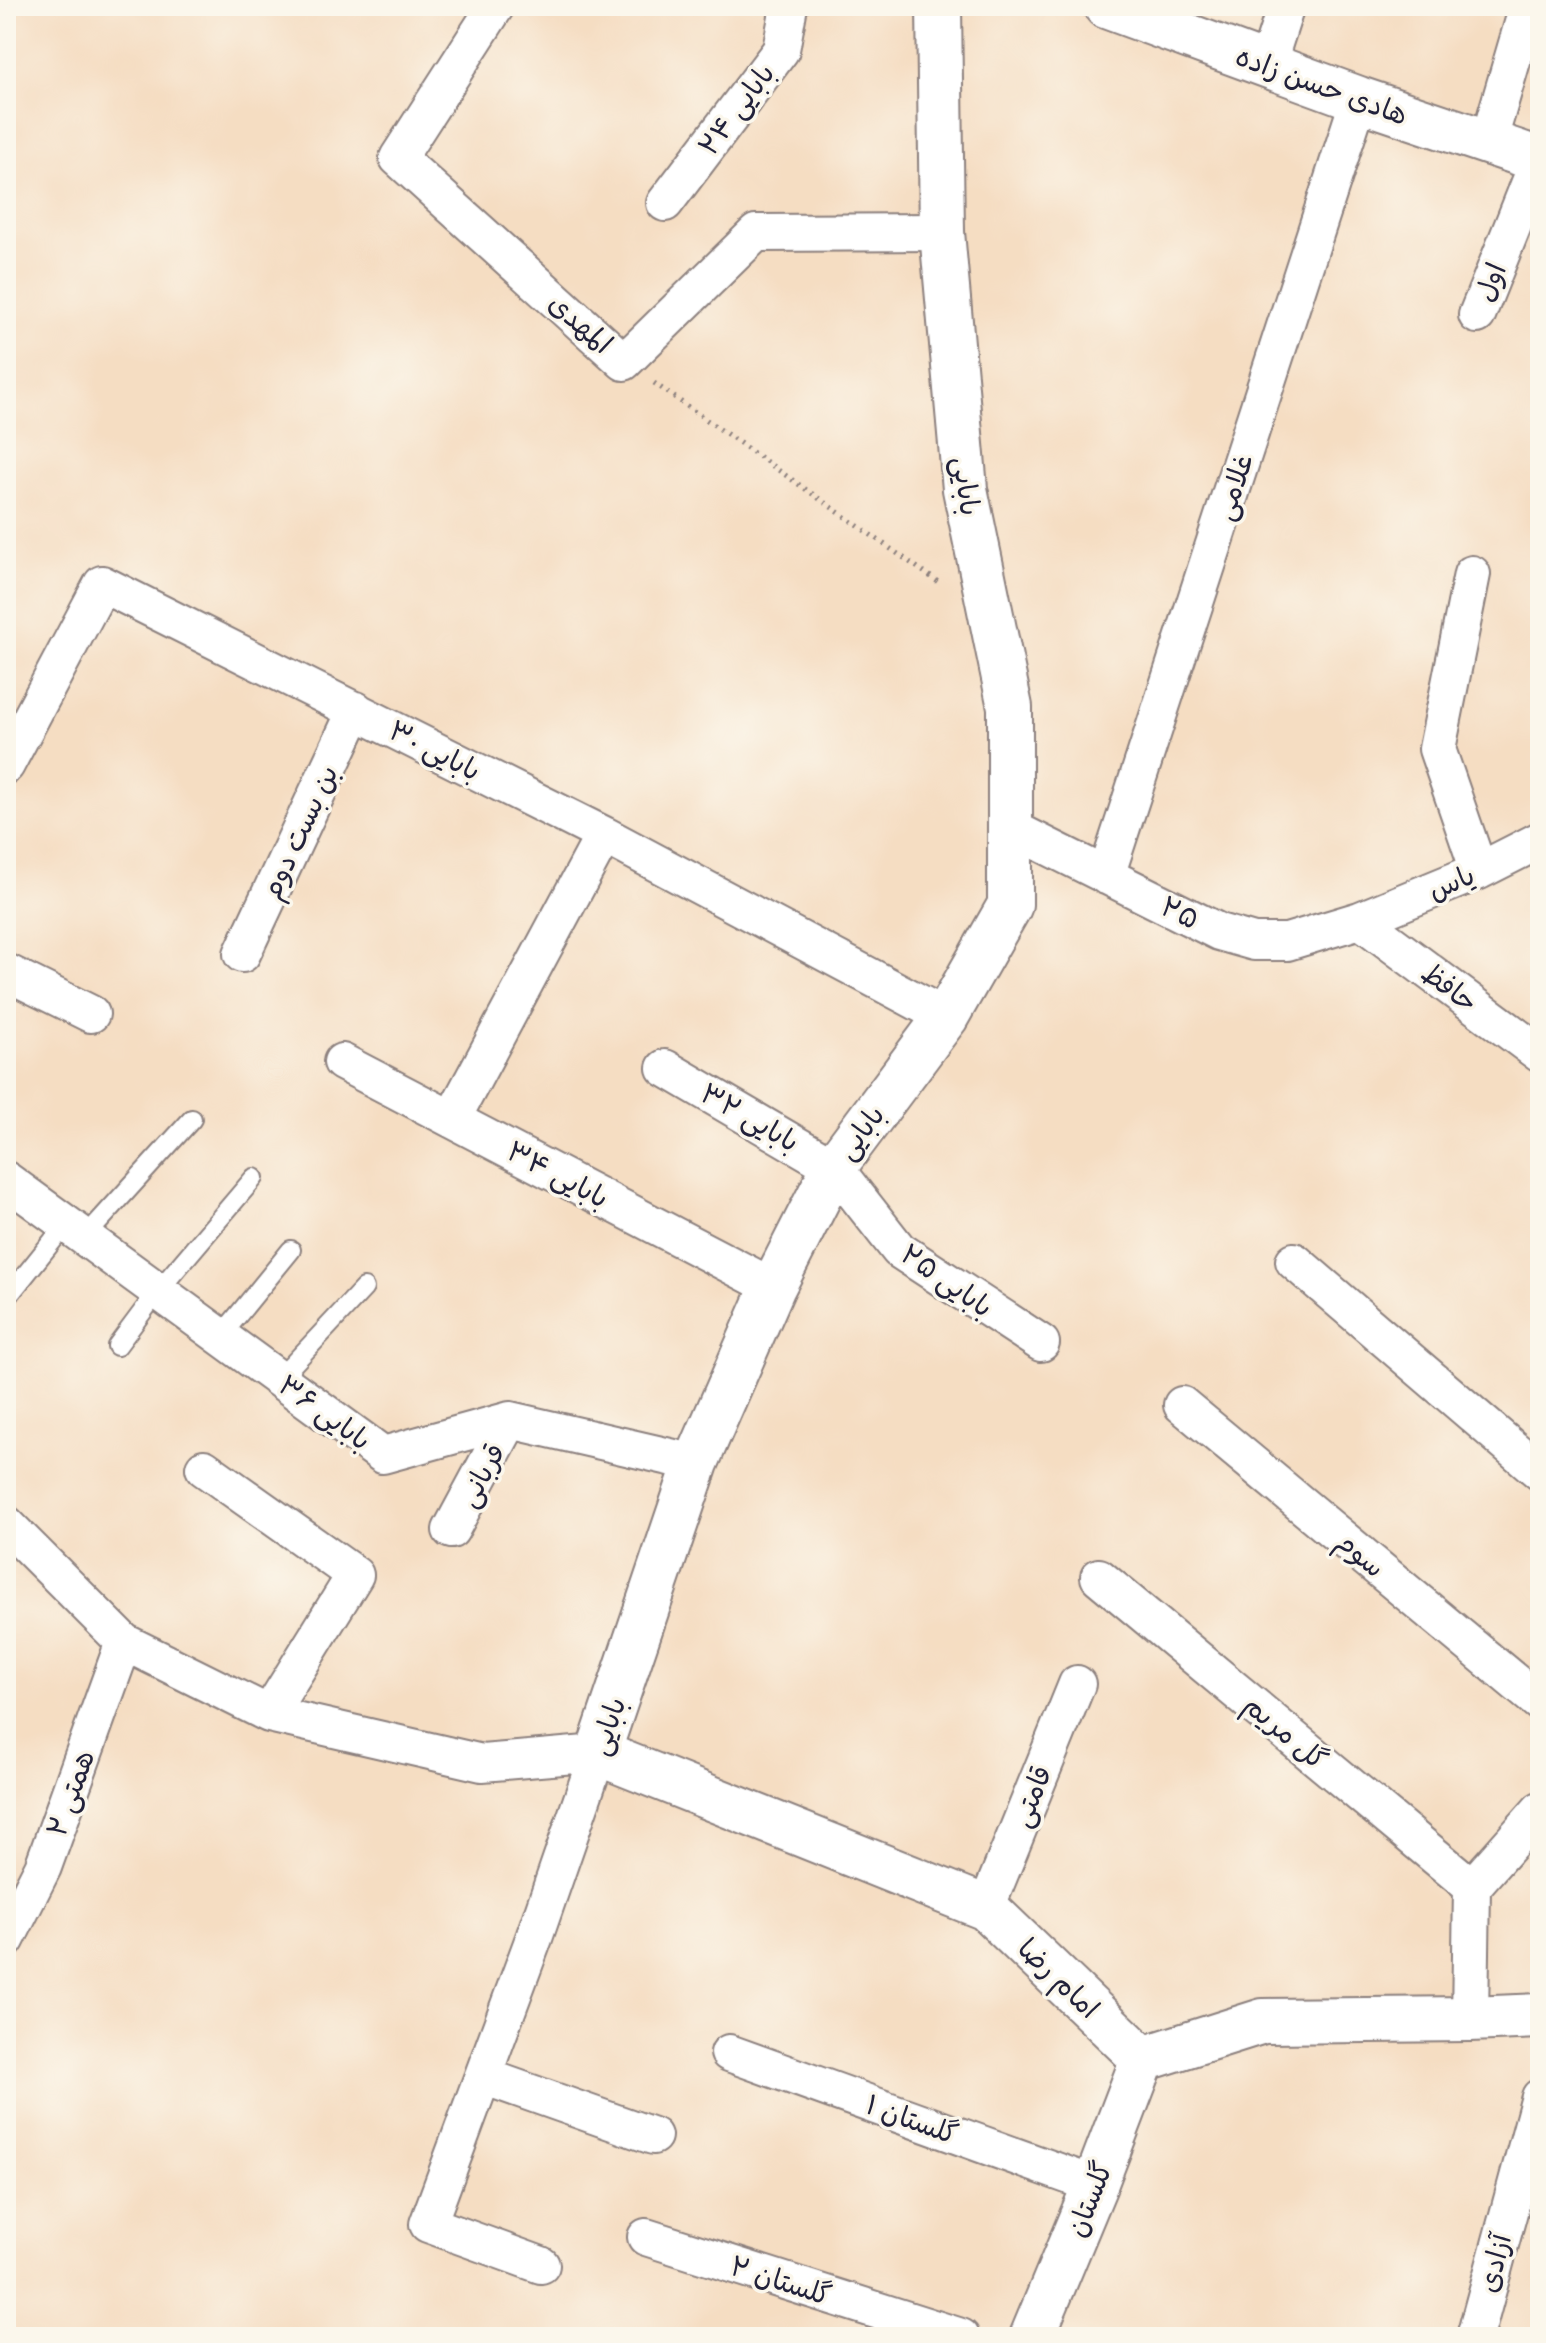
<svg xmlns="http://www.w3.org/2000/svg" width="1546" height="2343" viewBox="0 0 1546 2343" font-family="'Indie Flower','Playpen Sans Arabic',sans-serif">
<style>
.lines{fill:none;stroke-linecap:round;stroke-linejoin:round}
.service-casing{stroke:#8c807e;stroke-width:22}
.minor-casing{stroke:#8c807e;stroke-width:40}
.tertiary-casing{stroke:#8c807e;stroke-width:48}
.secondary-casing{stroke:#8c807e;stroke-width:48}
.path{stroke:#8c807e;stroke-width:5;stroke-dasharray:2 6;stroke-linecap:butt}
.service{stroke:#fff;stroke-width:18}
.minor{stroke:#fff;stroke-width:36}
.tertiary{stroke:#fff;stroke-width:44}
.secondary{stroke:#fff;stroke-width:44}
.labels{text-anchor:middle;stroke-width:7;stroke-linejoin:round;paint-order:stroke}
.street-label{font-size:28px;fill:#22223b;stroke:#fbf7ec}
</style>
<rect width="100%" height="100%" fill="#fbf7ec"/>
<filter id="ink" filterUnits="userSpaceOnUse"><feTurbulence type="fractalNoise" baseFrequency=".0125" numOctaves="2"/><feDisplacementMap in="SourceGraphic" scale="16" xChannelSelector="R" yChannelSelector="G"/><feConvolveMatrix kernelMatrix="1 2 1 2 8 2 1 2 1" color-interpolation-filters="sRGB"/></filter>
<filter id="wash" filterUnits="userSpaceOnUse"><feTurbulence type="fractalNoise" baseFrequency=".006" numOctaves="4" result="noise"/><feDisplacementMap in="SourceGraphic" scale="32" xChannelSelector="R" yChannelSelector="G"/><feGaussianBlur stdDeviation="1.8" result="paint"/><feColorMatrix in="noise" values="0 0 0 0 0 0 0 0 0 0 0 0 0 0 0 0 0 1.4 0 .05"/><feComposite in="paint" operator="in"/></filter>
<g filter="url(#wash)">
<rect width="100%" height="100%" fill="#f5ddc2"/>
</g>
<g filter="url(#ink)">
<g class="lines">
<defs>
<path id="service" d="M 84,1238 L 192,1119
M 6,1299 L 66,1224
M 221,1336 L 291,1250
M 117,1346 L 158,1291 L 254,1178
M 279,1379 L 364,1288"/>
<path id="minor" d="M 496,6 L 398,158 L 624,362 L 756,233 L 942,232
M 1267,65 L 1286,6
M 1488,143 L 1528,6
M 665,203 L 781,50 L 789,6
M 1477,315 L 1539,160
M 1472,574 L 1437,749 L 1479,871
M 6,765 L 102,584 L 604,835 L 946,1017
M 1011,828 L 1219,932 L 1254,942 L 1287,942 L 1360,920 L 1479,871 L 1540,840
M 1106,876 L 1359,99
M 1360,920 L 1540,1054
M 242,954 L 356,710
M 6,972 L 91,1014
M 342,1062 L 773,1287
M 665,1068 L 834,1167 L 899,1250 L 1041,1343
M 452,1119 L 604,835
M 6,1180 L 383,1455 L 510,1420 L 696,1463
M 1294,1261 L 1540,1472
M 1182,1405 L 1540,1703
M 204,1468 L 355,1575 L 269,1714
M 6,1524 L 124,1642 L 269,1714 L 482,1763 L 598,1753 L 534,1938 L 428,2224 L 541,2265
M 451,1530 L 510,1420
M 1099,1577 L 1472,1887
M 986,1908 L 1077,1684
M 6,1940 L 43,1867 L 124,1642
M 1470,2019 L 1472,1887 L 1540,1810
M 729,2053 L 1095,2185
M 483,2076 L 653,2136
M 646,2237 L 961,2337
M 1475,2337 L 1540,2097"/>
<path id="tertiary" d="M 939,6 L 942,232 L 965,489 L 1010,707 L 1010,905 L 946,1017 L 834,1167 L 773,1287 L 696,1463 L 598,1753 L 986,1908 L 1143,2059
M 1143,2059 L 1263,2021 L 1470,2019 L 1540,2016
M 1032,2337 L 1095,2185 L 1143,2059"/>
<path id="secondary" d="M 1106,6 L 1359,99 L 1540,160"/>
</defs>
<!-- service casing -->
<use href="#service" class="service-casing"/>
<!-- minor casing -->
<use href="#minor" class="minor-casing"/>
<!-- tertiary casing -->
<use href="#tertiary" class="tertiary-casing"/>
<!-- secondary casing -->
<use href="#secondary" class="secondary-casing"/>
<!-- path -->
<path class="path" d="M 654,383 L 941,584"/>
<!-- service -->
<use href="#service" class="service"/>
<!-- minor -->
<use href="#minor" class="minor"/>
<!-- tertiary -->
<use href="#tertiary" class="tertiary"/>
<!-- secondary -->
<use href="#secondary" class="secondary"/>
</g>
</g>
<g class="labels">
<!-- street labels -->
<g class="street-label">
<text transform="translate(1322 85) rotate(20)" y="10">هادی حسن زاده</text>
<text transform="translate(736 109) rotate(-53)" y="10">بابایی ۲۴</text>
<text transform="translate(1490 282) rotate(-68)" y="10">اول</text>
<text transform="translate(581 323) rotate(42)" y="10">المهدی</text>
<text transform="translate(967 486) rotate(82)" y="10">بابایی</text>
<text transform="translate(1233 487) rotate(-72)" y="10">غلامی</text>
<text transform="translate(435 750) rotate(27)" y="10">بابایی ۳۰</text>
<text transform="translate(299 832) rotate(-65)" y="10">بن بست دوم</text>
<text transform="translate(1451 882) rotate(-23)" y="10">یاس</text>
<text transform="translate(1180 912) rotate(26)" y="10">۲۵</text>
<text transform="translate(1450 987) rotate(37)" y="10">حافظ</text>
<text transform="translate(750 1117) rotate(30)" y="10">بابایی ۳۲</text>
<text transform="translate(860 1132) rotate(-53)" y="10">بابایی</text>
<text transform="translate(558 1174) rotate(28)" y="10">بابایی ۳۴</text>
<text transform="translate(947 1280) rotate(35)" y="10">بابایی ۲۵</text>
<text transform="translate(325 1412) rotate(36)" y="10">بابایی ۳۶</text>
<text transform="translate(481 1475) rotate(-62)" y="10">قربانی</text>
<text transform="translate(1361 1554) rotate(40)" y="10">سوم</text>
<text transform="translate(607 1726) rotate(-71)" y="10">بابایی</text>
<text transform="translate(1286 1732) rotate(40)" y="10">گل مریم</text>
<text transform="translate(70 1793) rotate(-70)" y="10">همتی ۲</text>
<text transform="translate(1031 1796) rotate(-68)" y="10">قامتی</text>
<text transform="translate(1059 1978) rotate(44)" y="10">امام رضا</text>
<text transform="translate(912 2119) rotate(20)" y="10">گلستان ۱</text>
<text transform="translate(1089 2199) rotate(-68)" y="10">گلستان</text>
<text transform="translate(1494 2263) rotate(-75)" y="10">آزادی</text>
<text transform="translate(781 2280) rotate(18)" y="10">گلستان ۲</text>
</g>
</g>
<!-- margin -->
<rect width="1546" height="2343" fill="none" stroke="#fbf7ec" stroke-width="32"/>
</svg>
